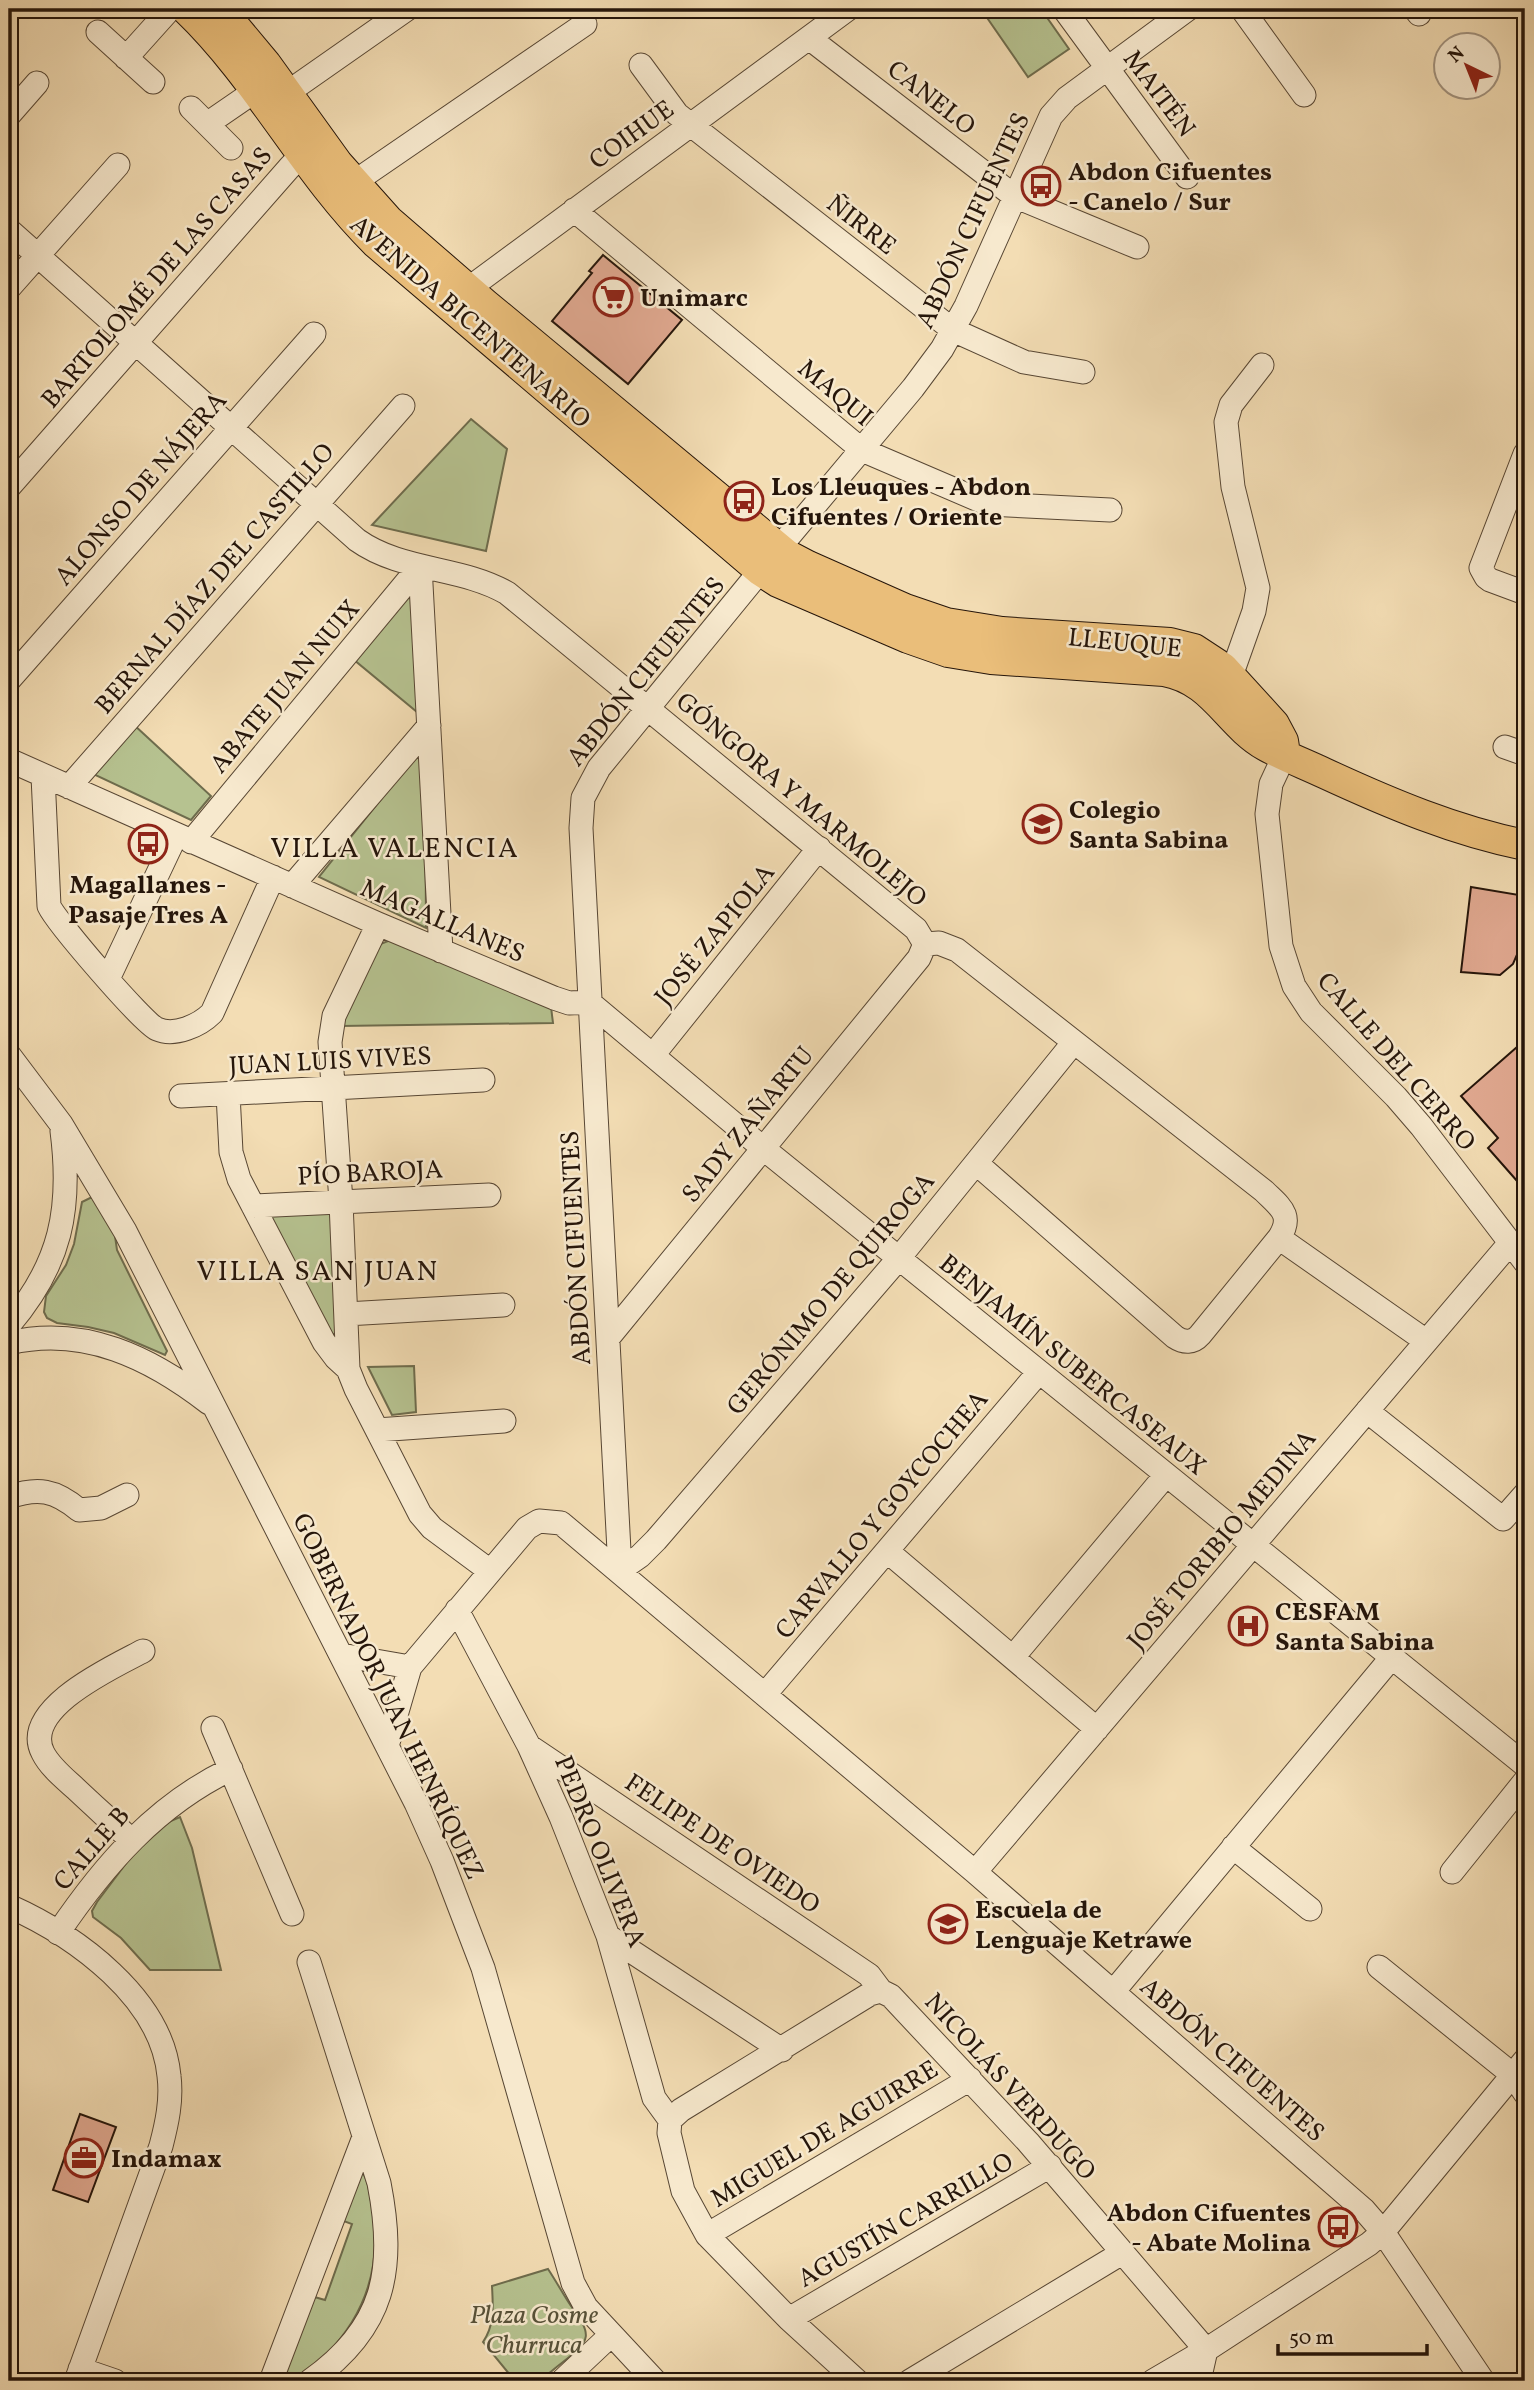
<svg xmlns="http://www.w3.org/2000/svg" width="1534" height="2390" viewBox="0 0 1534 2390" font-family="Vollkorn,serif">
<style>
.green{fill:#b6c290;stroke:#6e6c4d;stroke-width:2}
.building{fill:#e1a991;stroke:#25150a;stroke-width:2}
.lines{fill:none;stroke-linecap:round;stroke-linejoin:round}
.minor-casing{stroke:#584734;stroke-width:25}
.major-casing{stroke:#25150a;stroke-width:32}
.minor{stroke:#f7e9ce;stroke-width:23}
.major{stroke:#eabe7a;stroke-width:30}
.labels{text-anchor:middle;stroke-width:5;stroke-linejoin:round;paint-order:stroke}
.street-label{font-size:26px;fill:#25150a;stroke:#f7e9ce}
.poi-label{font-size:26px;font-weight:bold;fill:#25150a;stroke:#f7e9ce;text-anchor:start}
.park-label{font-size:26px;font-style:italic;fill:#585239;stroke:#f7e9ce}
.neighbourhood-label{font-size:28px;letter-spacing:2px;fill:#25150a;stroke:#f7e9ce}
</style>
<rect width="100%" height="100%" fill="#f3ddb4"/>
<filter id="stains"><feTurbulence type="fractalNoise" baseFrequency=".00286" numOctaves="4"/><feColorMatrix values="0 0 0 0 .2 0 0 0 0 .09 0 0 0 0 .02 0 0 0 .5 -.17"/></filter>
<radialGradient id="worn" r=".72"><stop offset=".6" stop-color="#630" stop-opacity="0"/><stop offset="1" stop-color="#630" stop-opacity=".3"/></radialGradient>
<!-- green -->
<path class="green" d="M 981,9 L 1041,9 L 1069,49 L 1028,77 Z
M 471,419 L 507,449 L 486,551 L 372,525 Z
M 414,584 L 423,717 L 353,659 Z
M 133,724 L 211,796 L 191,820 L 91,773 Z
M 425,744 L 426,928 L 319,877 Z
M 393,939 L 551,1007 L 553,1023 L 341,1026 L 378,945 Z
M 92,1197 L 114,1229 L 117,1250 L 167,1351 L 165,1355 L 114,1333 L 88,1327 L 57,1323 L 47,1318 L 44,1312 L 46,1296 L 66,1265 L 74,1244 L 82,1202 Z
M 332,1213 L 336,1334 L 331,1334 L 267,1214 Z
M 414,1366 L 416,1412 L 392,1415 L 368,1367 Z
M 180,1817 L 192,1848 L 221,1970 L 150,1970 L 121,1938 L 93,1917 L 92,1911 L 97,1902 L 152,1829 Z
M 361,2171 C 368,2178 369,2191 371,2201 C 383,2260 368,2312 326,2355 C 313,2369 299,2381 280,2381 L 311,2296 L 325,2300 L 352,2224 L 338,2219 Z
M 548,2269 C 556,2281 563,2294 571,2306 C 592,2335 592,2340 563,2362 C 539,2380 548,2381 515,2381 L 483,2342 C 495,2324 493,2307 492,2286 Z"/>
<!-- building -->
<path class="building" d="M 603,255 L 682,320 L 628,384 L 552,321 L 592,273 L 589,271 Z
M 1471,887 L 1525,896 L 1525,936 L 1513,964 L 1500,975 L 1461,972 Z
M 1525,1040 L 1525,1190 L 1488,1148 L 1498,1138 L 1461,1096 Z
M 80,2114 L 116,2127 L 88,2202 L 53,2190 Z"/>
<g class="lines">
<defs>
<path id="minor" d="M 1064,9 L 1187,177
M 1242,9 L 1304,95
M 1415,9 L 1419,14
M 98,32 L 153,82
M 809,38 L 1014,196 L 1137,247
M 126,58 L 170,9
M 641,65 L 677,114 L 953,330 L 1024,362 L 1083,372
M 287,93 L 407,9
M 191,108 L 231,148
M 9,115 L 37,83
M 207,124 L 255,91
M 353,183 L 585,24
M 574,210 L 862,450 L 988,504 L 1110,510
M 9,230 L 357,540 C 402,572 460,566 507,593 L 916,929 L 925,944
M 9,288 L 118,165
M 459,300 L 468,289 L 848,9
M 1525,454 L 1481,568 L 1486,577 L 1490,580 L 1525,593
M 9,487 L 289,168 L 313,143
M 420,566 L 441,951
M 1231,676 L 1254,611 L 1258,588 L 1233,487 L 1226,422 L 1231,405 L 1262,365
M 9,680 L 314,334
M 1505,747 L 1525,754
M 1285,754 L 1271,784 L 1267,814 L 1281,946 L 1294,986 L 1311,1012 L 1396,1097 L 1421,1126 L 1525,1262
M 9,760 L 378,924 L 554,998 L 569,1003 L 589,1002
M 43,776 L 49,906 C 57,923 143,1023 157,1029 C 175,1037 200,1025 212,1013 L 273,877
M 69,787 L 403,406
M 191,842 L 420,566
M 292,886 L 429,726
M 378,924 L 334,1016 L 330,1042 L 341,1202 L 348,1369 L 356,1389 L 420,1514 L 432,1528 L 490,1571
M 925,944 L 939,943 L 957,950 L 1264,1191 C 1280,1207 1294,1215 1279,1238 L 1200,1335 C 1193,1343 1184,1343 1175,1337 L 976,1163
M 108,979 L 176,835
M 589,1002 L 764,1149 L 1525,1765
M 9,1055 L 61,1124 L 125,1231 L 416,1803 L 442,1861 L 483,1968 L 573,2283 L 586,2307 L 655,2381
M 653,1055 L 819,848
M 228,1094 L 231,1152 L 239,1179 L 324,1342 L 336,1358 L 348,1369
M 181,1096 L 483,1080
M 253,1206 L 489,1195
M 1279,1238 L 1426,1341
M 346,1314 L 503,1305
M 9,1325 C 61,1264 72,1209 62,1131
M 608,1338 L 919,958 L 925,944
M 9,1343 C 84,1325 151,1358 209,1403
M 1367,1411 L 1503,1519 L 1525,1494
M 377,1430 L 504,1421
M 9,1497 C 38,1487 55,1490 79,1510 L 101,1508 L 127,1495
M 887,1551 L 1097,1729
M 620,1570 L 581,828 L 583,798 L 599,768 L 779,548 L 913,388 L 942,349 L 966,306 L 1051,116 L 1067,98 L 1188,9
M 620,1570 L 640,1556 L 656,1540 L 899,1258 L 1074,1042
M 457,1610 L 529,1746 L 561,1817 L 608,1936 L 654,2098 L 670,2120
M 341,1655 L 410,1667
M 1013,1657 L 1166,1475
M 766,1693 L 1039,1372
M 213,1728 L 292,1914
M 387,1746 L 410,1667 L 527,1528 L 539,1521 L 561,1523 L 975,1872 L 1364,2210 L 1383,2232 L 1483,2381
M 529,1746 L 869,1975 L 881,1991
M 131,1840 C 113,1823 94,1806 76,1789 C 64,1778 50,1767 43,1753 C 20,1709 113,1667 143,1651
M 1233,1847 L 1310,1909
M 975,1872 L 1510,1243
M 1452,1872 L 1525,1781
M 9,1906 C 76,1936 162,1998 169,2076 C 172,2100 167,2123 161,2146 L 76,2381
M 58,1933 C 104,1865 156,1805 231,1769
M 608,1936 L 782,2050
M 309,1962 L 379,2183 C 396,2270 385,2328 310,2381
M 1379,1967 L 1513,2075 L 1525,2093
M 881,1991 L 891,1996 L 1028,2142 L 1206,2350
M 1113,1992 L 1392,1657
M 670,2120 L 669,2133 L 683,2191 L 707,2235 L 789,2319 L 857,2381
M 670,2120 L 681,2110 L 870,1994 L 881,1991
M 707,2235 L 970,2079
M 789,2319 L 1050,2166
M 80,2369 L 115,2381
M 271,2381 L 364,2137
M 562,2381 L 611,2335
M 910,2381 L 1122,2253
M 1153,2381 L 1206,2350 L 1369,2244 L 1383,2232 L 1525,2060
M 1199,2381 L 1206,2350"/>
<path id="major" d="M 186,9 C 259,79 304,172 376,243 L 761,571 L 778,582 L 908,638 L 948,652 L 991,659 L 1164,671 C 1214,680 1227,724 1266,746 C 1284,756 1305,764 1324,773 C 1389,803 1455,831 1525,845
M 220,9 L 266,64 L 338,164 L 388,220 L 485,304 L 787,555 L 808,566 L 905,609 L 946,623 L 1002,632 L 1170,643 L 1194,649 L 1223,668 L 1274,724 L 1283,741 L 1285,754"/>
</defs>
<!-- minor casing -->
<use href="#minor" class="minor-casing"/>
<!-- major casing -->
<use href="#major" class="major-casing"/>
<!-- minor -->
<use href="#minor" class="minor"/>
<!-- major -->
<use href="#major" class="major"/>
</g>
<!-- icons -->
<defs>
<symbol id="bus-ring" viewBox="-11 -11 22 22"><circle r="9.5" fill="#f7e9ce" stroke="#8f2418" stroke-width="1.5"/><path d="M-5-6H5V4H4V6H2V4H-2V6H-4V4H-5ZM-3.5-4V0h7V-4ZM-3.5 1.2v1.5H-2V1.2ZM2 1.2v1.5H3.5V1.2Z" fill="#8f2418"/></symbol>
<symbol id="supermarket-ring" viewBox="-11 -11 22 22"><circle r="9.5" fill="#f7e9ce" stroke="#8f2418" stroke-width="1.5"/><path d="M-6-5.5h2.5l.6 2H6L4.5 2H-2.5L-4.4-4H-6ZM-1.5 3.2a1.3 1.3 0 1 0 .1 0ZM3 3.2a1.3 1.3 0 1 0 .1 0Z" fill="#8f2418"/></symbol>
<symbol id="school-ring" viewBox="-11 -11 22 22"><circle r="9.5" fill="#f7e9ce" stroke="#8f2418" stroke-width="1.5"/><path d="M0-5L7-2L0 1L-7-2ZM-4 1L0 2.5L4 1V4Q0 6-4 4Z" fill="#8f2418"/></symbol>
<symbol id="hospital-ring" viewBox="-11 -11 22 22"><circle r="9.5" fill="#f7e9ce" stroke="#8f2418" stroke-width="1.5"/><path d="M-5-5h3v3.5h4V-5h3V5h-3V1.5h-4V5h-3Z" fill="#8f2418"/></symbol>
<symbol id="office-ring" viewBox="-11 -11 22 22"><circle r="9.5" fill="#f7e9ce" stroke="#8f2418" stroke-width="1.5"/><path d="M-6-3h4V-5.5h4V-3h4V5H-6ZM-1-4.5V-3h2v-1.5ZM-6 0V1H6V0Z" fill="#8f2418"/></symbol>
</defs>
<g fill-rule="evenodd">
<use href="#bus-ring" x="1019" y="164" width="44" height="44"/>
<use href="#supermarket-ring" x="591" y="275" width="44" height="44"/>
<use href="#bus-ring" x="722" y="479" width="44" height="44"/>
<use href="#school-ring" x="1020" y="802" width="44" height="44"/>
<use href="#bus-ring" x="126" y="822" width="44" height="44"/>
<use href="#hospital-ring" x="1226" y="1604" width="44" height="44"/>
<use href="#school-ring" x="926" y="1902" width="44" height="44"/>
<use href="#office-ring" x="62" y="2136" width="44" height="44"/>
<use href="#bus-ring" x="1316" y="2205" width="44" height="44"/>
</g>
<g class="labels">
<!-- street labels -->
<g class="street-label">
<text transform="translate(1160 93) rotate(53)" y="9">MAITÉN</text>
<text transform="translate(932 97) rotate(38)" y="9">CANELO</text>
<text transform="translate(631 134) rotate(-36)" y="9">COIHUE</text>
<text transform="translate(972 220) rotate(-65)" y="9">ABDÓN CIFUENTES</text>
<text transform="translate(862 224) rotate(38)" y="9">ÑIRRE</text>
<text transform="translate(156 277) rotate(-49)" y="9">BARTOLOMÉ DE LAS CASAS</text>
<text transform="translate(471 321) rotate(41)" y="9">AVENIDA BICENTENARIO</text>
<text transform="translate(836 392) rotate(40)" y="9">MAQUI</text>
<text transform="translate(140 488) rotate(-49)" y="9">ALONSO DE NÁJERA</text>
<text transform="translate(214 578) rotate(-49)" y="9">BERNAL DÍAZ DEL CASTILLO</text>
<text transform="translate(1125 642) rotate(6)" y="9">LLEUQUE</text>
<text transform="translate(645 671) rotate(-51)" y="9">ABDÓN CIFUENTES</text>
<text transform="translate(284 686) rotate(-50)" y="9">ABATE JUAN NUIX</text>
<text transform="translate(802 799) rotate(40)" y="9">GÓNGORA Y MARMOLEJO</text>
<text transform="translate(443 920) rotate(23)" y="9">MAGALLANES</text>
<text transform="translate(714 934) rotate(-51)" y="9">JOSÉ ZAPIOLA</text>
<text transform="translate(330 1060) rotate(-3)" y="9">JUAN LUIS VIVES</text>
<text transform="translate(1397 1061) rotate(49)" y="9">CALLE DEL CERRO</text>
<text transform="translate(747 1124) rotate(-51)" y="9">SADY ZAÑARTU</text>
<text transform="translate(370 1172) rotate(-3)" y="9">PÍO BAROJA</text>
<text transform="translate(575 1248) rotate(-93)" y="9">ABDÓN CIFUENTES</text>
<text transform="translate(830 1293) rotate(-50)" y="9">GERÓNIMO DE QUIROGA</text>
<text transform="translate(1073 1364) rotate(39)" y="9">BENJAMÍN SUBERCASEAUX</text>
<text transform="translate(881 1514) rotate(-50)" y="9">CARVALLO Y GOYCOCHEA</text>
<text transform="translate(1221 1539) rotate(-50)" y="9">JOSÉ TORIBIO MEDINA</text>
<text transform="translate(389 1696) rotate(64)" y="9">GOBERNADOR JUAN HENRÍQUEZ</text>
<text transform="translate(723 1843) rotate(34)" y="9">FELIPE DE OVIEDO</text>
<text transform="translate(91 1848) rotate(-49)" y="9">CALLE B</text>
<text transform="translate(601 1851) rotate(68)" y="9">PEDRO OLIVERA</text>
<text transform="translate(1233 2059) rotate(41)" y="9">ABDÓN CIFUENTES</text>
<text transform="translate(1011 2086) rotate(48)" y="9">NICOLÁS VERDUGO</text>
<text transform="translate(824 2133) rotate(-31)" y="9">MIGUEL DE AGUIRRE</text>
<text transform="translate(905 2219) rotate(-30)" y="9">AGUSTÍN CARRILLO</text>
</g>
<!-- poi labels -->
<g class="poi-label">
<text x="1068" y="180">Abdon Cifuentes<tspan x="1068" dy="30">- Canelo / Sur</tspan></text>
<text x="640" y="306">Unimarc</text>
<text x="771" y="495">Los Lleuques - Abdon<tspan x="771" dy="30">Cifuentes / Oriente</tspan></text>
<text x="1069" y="818">Colegio<tspan x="1069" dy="30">Santa Sabina</tspan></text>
<text x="148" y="893" text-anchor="middle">Magallanes -<tspan x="148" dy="30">Pasaje Tres A</tspan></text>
<text x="1275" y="1620">CESFAM<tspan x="1275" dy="30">Santa Sabina</tspan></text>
<text x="975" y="1918">Escuela de<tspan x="975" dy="30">Lenguaje Ketrawe</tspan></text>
<text x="111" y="2167">Indamax</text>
<text x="1311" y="2221" text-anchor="end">Abdon Cifuentes<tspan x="1311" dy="30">- Abate Molina</tspan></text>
</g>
<!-- park labels -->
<g class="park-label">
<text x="534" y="2323">Plaza Cosme<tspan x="534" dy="30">Churruca</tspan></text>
</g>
<!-- neighbourhood labels -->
<g class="neighbourhood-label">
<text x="395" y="857">VILLA VALENCIA</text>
<text x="318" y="1280">VILLA SAN JUAN</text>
</g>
</g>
<!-- margin -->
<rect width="1534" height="2390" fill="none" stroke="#f3ddb4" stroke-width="35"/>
<rect x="10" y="10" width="1513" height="2369" fill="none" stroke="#25150a" stroke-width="3.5"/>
<rect x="18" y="18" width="1499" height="2355" fill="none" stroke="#25150a" stroke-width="2"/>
<!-- north arrow -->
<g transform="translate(1467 66) rotate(317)"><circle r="33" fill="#f7e9ce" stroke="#a39480" stroke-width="2"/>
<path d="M0-5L12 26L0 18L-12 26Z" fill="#8f2418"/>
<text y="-10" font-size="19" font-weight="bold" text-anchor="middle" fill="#25150a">N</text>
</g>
<!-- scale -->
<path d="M1278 2344v10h149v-10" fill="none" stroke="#25150a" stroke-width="3.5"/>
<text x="1289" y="2344" font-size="21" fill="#25150a" stroke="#f7e9ce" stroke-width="5" paint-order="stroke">50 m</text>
<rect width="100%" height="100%" filter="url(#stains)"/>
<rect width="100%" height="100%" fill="url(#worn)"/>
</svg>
